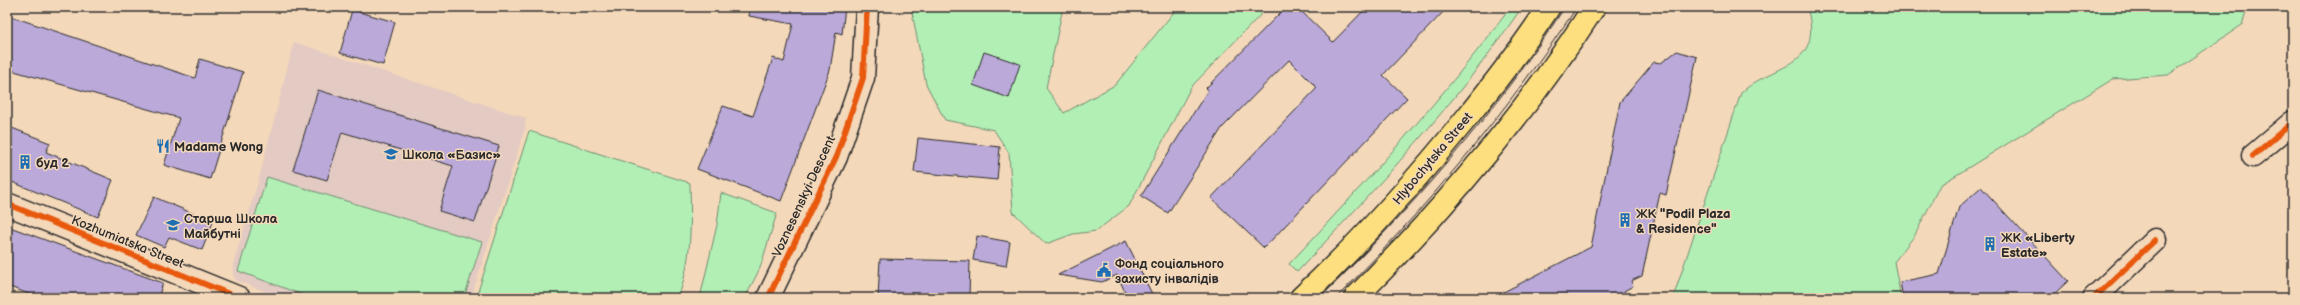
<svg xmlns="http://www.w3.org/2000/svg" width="2300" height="305" viewBox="0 0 2300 305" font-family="'Balsamiq Sans',sans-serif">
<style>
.built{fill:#e3cac3}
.green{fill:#b2efb5;stroke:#6e8d70}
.building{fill:#baa9d9;stroke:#2b2b2b}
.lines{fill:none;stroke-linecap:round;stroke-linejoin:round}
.minor-casing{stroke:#2b2b2b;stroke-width:25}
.major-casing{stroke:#2b2b2b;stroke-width:25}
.minor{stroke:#f4d8ba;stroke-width:22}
.major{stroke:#fedf80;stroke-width:22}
.tram{stroke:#2b2b2b;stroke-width:1}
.cycleway-casing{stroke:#f4d8ba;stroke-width:8}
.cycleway{stroke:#e8590c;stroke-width:6}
.labels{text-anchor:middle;stroke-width:3;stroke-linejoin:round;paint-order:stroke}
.poi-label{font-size:13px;font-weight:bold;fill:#2b2b2b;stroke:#f4d8ba;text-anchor:start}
.street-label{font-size:13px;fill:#2b2b2b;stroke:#f4d8ba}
</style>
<rect width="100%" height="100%" fill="#f4d8ba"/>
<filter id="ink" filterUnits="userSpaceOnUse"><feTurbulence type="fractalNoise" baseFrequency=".025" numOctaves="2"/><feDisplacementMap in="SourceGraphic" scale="8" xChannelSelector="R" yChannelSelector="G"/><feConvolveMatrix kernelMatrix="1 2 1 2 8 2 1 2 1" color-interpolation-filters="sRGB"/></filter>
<g filter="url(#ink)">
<!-- built -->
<path class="built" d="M 294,42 L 526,118 L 525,129 L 471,298 L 305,298 L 297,295 L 293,298 L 283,298 L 237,281 L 233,275 L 233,265 L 259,179 Z"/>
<!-- green -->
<path class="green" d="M 911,7 L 1063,7 L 1046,88 L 1064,113 L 1115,85 L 1178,7 L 1268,7 L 1191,87 L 1129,206 L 1096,231 L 1073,234 L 1046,244 L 1013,212 L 1009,153 L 994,130 L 945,120 L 926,84 Z
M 1511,7 L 1522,7 C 1457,103 1376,188 1297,272 L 1289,264 C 1367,181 1443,98 1511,7 Z
M 1807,7 L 2248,7 L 2242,25 L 2168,75 L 2113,79 L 1940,185 L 1915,235 L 1894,262 L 1901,298 L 1673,298 L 1741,93 C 1772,63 1825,70 1807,7 Z
M 529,131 L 690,183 C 691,222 692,261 678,298 L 476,298 Z
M 267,177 L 482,242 L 464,298 L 311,298 L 238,271 Z
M 721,193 L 777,213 L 760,268 L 745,298 L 700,298 L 717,225 Z"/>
<!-- building -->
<path class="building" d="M 750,7 L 845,7 L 842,34 L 836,32 L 830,70 L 781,201 L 697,169 L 723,106 L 753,116 L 773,58 L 784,62 L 793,24 L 749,16 Z
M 1286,7 L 1297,7 L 1333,42 L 1367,7 L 1448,7 L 1383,75 L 1407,98 L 1264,248 L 1211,198 L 1317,88 L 1289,60 L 1222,128 L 1168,213 L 1141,196 L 1208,90 L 1206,88 Z
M 352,10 L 395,22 L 383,65 L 340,53 Z
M 7,15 L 195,78 L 200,59 L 243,72 L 210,179 L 164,165 L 179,118 L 7,69 Z
M 1677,51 L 1697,57 L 1666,195 L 1660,193 L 1642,276 L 1631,281 L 1633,286 L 1624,291 L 1627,298 L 1492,298 L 1591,247 L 1620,102 L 1654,62 L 1661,63 Z
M 984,52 L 1020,64 L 1009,98 L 973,85 Z
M 318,90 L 499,146 L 475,222 L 439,211 L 453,166 L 342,132 L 327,180 L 293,170 Z
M 7,126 L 50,143 L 46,152 L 113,180 L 98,217 L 7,180 Z
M 918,138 L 1000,147 L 997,180 L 914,172 Z
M 1981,187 L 2068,281 L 2050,298 L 1903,298 L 1900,282 L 1939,274 L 1959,207 Z
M 154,197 L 213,222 L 202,250 L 169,237 L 164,247 L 136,235 Z
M 7,226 L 163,283 L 158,298 L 40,298 L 7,286 Z
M 977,236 L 1010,242 L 1006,266 L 973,260 Z
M 1126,241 L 1154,298 L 1128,298 L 1117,275 L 1102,282 L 1058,275 Z
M 880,259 L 970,261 L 969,298 L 878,298 Z"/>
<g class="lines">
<defs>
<path id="minor" d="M 2253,156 L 2293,122
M 7,204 L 239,298
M 768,298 L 836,157 L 863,78 L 867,7
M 2094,298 L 2155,240"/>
<path id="major" d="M 1301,298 C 1360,243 1413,184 1464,121 C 1494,84 1523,47 1549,7
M 1355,298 C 1444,209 1526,113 1594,7"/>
</defs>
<!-- minor casing -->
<use href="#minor" class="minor-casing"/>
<!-- major casing -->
<use href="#major" class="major-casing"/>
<!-- minor -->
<use href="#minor" class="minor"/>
<!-- major -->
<use href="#major" class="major"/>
<!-- tram -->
<path class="tram" d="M 1320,298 C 1411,209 1495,113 1565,7
M 1336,298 C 1426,209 1506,112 1577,7"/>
<defs>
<path id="cycleway" d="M 2253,156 L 2293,122
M 7,204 L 239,298
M 768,298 L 836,157 L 863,78 L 867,7
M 2094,298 L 2155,240"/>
</defs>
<!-- cycleway casing -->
<use href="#cycleway" class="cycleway-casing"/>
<!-- cycleway -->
<use href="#cycleway" class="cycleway"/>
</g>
</g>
<!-- icons -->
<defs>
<symbol id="restaurant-bare" viewBox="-9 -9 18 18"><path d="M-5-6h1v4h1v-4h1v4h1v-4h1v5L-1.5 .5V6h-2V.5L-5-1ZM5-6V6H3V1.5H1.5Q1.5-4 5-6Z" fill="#1f6fb2" stroke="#f4d8ba" stroke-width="2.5" paint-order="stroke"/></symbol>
<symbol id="school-bare" viewBox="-9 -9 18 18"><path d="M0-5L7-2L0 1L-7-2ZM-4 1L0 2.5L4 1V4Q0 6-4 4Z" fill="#1f6fb2" stroke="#f4d8ba" stroke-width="2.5" paint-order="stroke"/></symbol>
<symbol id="building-bare" viewBox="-9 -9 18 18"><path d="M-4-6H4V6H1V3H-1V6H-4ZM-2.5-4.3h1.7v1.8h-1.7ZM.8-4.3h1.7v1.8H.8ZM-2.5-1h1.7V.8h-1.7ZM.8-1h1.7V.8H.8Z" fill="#1f6fb2" stroke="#f4d8ba" stroke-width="2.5" paint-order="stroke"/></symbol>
<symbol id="civic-bare" viewBox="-9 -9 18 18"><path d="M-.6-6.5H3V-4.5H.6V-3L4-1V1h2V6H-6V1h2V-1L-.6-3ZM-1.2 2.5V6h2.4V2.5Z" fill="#1f6fb2" stroke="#f4d8ba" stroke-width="2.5" paint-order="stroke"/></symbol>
</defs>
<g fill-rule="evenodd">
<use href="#restaurant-bare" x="153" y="136" width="20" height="20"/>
<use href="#school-bare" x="381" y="144" width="20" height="20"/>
<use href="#building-bare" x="15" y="152" width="20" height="20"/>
<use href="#building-bare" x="1615" y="210" width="20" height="20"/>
<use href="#school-bare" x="163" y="215" width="20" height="20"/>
<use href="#building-bare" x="1980" y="234" width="20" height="20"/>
<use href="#civic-bare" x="1094" y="260" width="20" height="20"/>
</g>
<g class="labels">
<!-- poi labels -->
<g class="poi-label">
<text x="174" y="151">Madame Wong</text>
<text x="402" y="159">Школа «Базис»</text>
<text x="36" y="167">буд 2</text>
<text x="1636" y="218">ЖК "Podil Plaza<tspan x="1636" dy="15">&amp; Residence"</tspan></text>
<text x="184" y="223">Старша Школа<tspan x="184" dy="15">Майбутні</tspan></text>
<text x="2001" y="242">ЖК «Liberty<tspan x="2001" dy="15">Estate»</tspan></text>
<text x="1115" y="268">Фонд соціального<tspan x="1115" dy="15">захисту інвалідів</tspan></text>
</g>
<!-- street labels -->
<g class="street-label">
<text transform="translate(1432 158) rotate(-50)" y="5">Hlybochytska Street</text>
<text transform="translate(803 196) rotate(-65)" y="5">Voznesenskyi Descent</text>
<text transform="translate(128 241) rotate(22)" y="5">Kozhumiatska Street</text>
</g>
</g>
<!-- margin -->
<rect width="2300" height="305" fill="none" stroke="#f4d8ba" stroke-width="24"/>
<rect x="12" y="12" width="2276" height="281" fill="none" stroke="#2b2b2b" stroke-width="1.5" filter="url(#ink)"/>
</svg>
